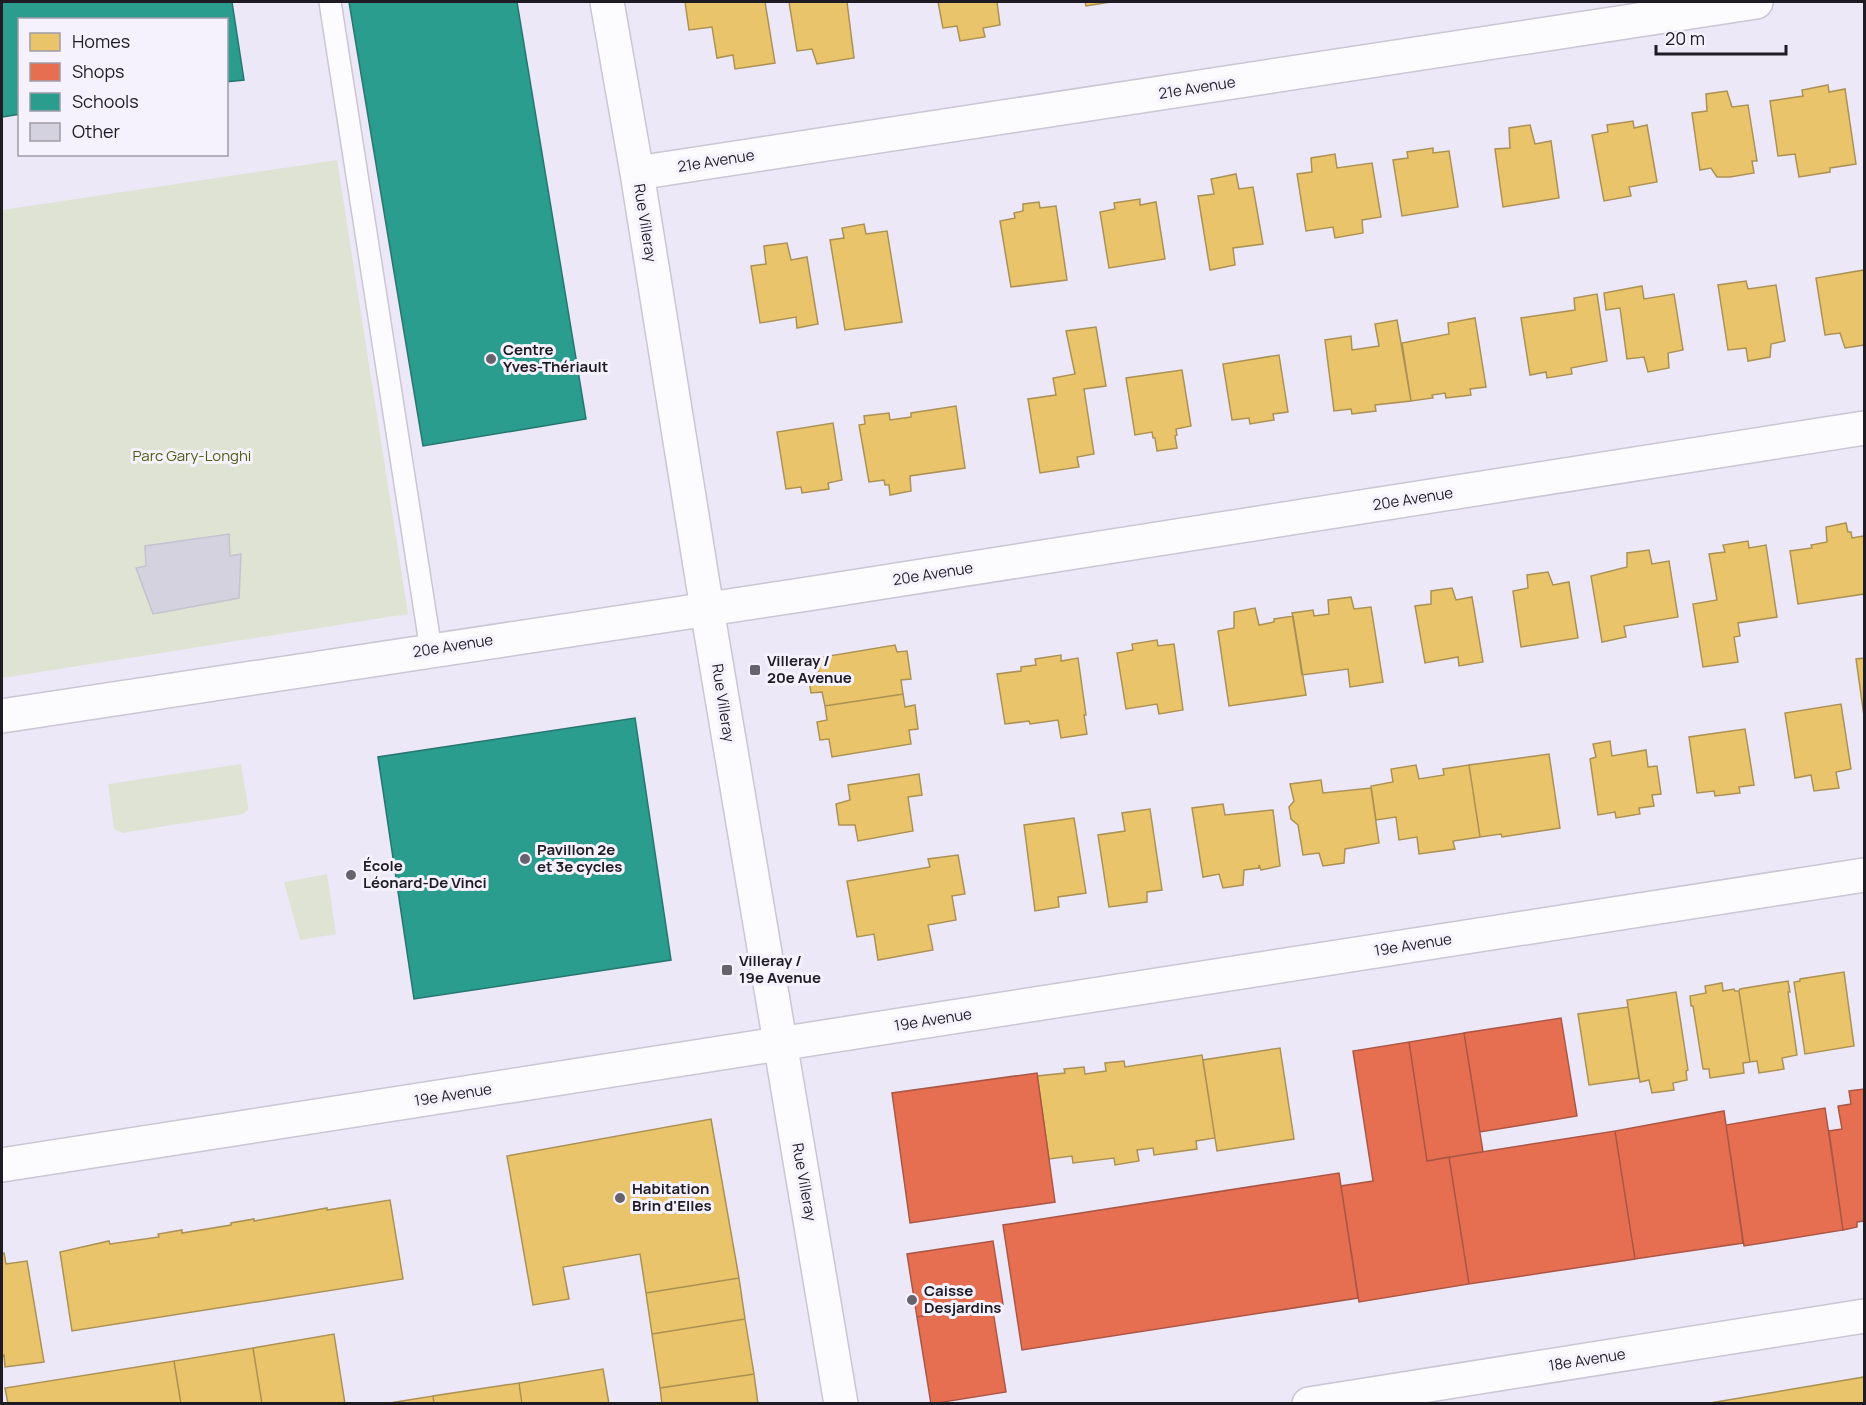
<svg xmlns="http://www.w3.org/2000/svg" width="1866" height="1405" viewBox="0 0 1866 1405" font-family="Manrope,sans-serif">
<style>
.green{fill:#dfe3d3}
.homes{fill:#e9c46a;stroke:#ac9155;stroke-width:1.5}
.shops{fill:#e76f51;stroke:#ab5644;stroke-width:1.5}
.schools{fill:#2a9d8f;stroke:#26766f;stroke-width:1.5}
.building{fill:#d4d2de;stroke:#c4c2ce;stroke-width:1.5}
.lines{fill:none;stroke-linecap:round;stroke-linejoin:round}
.lane-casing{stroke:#cac6d3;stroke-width:24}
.street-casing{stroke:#cac6d3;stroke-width:36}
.lane{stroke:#fcfcfe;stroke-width:21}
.street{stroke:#fcfcfe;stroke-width:33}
.poi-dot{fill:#66636f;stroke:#f5f2fd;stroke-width:2}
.labels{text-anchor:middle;stroke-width:6;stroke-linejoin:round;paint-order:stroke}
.street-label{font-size:15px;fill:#1e1b25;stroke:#f5f2fd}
.poi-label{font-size:15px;font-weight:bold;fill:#1e1b25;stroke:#f5f2fd;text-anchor:start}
.park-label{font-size:15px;fill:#515d13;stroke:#f5f2fd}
</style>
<rect width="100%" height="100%" fill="#ece8f8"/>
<!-- green -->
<path class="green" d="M 337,160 L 408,614 L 2,678 L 2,210 Z
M 241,764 L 248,805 L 248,810 L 243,814 L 122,833 L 114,829 L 108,784 Z
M 327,874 L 336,934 L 300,940 L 284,882 Z"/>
<!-- homes -->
<path class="homes" d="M 685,2 L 765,2 L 775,63 L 735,69 L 733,55 L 717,58 L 712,27 L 689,30 Z
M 789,2 L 847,2 L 854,58 L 817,64 L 812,49 L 797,51 Z
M 938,2 L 997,2 L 1000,25 L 983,28 L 985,37 L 960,41 L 957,26 L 943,28 Z
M 1085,2 L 1111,2 L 1086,6 Z
M 1828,85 L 1829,92 L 1845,89 L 1856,164 L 1830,168 L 1830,172 L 1799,177 L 1795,154 L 1778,156 L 1770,101 L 1803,96 L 1802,90 Z
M 1727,91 L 1732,107 L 1748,105 L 1757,161 L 1752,161 L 1754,173 L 1730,177 L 1717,177 L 1711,168 L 1700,170 L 1692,113 L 1707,111 L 1706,94 Z
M 1633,121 L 1634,128 L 1647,125 L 1657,182 L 1629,187 L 1631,196 L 1604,201 L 1592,135 L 1608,132 L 1607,125 Z
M 1530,125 L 1535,144 L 1551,141 L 1559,198 L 1503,207 L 1495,149 L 1510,148 L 1509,128 Z
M 1433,148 L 1433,153 L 1449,151 L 1458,207 L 1402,216 L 1393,160 L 1408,158 L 1407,152 Z
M 1335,154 L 1337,168 L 1372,163 L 1381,217 L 1362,220 L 1363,233 L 1335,238 L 1333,227 L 1306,231 L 1297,174 L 1312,172 L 1311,158 Z
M 1236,174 L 1239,189 L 1253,187 L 1263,244 L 1233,248 L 1235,265 L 1210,270 L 1198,196 L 1214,194 L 1211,179 Z
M 1140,199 L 1140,205 L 1156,202 L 1165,259 L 1109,268 L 1100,212 L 1115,209 L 1114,203 Z
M 1039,202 L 1040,208 L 1056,206 L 1067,280 L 1011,287 L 1000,221 L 1015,218 L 1014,213 L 1023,211 L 1023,204 Z
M 864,224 L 866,234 L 887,231 L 902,322 L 845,330 L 830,240 L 844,238 L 842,228 Z
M 787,243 L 791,260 L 807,257 L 818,324 L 797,328 L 796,317 L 760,323 L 751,266 L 766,264 L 764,246 Z
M 1864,270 L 1864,345 L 1845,348 L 1840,333 L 1825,335 L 1816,278 Z
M 1746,281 L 1748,289 L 1776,285 L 1785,341 L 1771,344 L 1770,357 L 1748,361 L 1746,348 L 1728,350 L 1718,285 Z
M 1642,286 L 1644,299 L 1674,294 L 1683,350 L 1668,353 L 1669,368 L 1648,372 L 1644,357 L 1627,359 L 1620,308 L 1606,310 L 1604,293 Z
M 1597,294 L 1607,361 L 1571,368 L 1572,374 L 1547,378 L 1546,372 L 1530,375 L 1521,318 L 1575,310 L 1574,298 Z
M 1475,318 L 1486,387 L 1470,389 L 1471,395 L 1446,398 L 1445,393 L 1432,395 L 1433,398 L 1411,401 L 1402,343 L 1449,334 L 1448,323 Z
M 1397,320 L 1411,401 L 1375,405 L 1376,411 L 1352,414 L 1351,409 L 1334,411 L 1325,340 L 1351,336 L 1352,350 L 1379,346 L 1375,324 Z
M 1096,327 L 1106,386 L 1084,389 L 1094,454 L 1077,457 L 1079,467 L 1040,473 L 1028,399 L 1056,395 L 1053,378 L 1075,374 L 1066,331 Z
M 1279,355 L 1288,412 L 1273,414 L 1274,420 L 1250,424 L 1249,418 L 1232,420 L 1223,364 Z
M 1182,370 L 1191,426 L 1176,429 L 1177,435 L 1175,436 L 1177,448 L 1157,451 L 1155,438 L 1153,438 L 1152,432 L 1135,435 L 1126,378 Z
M 956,406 L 965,468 L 910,476 L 911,491 L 890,495 L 889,485 L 885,485 L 884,480 L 869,482 L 859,425 L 865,424 L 864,416 L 889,413 L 890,420 L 911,417 L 911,413 Z
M 833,423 L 842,480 L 828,483 L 829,489 L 802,493 L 801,487 L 786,489 L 777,432 Z
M 1846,523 L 1848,532 L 1851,532 L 1852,538 L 1864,536 L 1864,594 L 1798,604 L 1790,551 L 1812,548 L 1811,545 L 1827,542 L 1826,527 Z
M 1748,541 L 1749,548 L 1766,545 L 1777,617 L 1738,623 L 1740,636 L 1734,637 L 1738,662 L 1703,667 L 1693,604 L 1717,600 L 1709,554 L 1725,552 L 1723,545 Z
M 1649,550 L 1652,564 L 1669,561 L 1678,617 L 1624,626 L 1626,637 L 1602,642 L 1591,576 L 1627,567 L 1627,553 Z
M 1548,572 L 1553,585 L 1569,582 L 1578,638 L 1521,647 L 1513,591 L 1528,588 L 1527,575 Z
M 1452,588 L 1456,600 L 1472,597 L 1483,662 L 1459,666 L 1458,657 L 1425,663 L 1415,606 L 1431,604 L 1431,591 Z
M 1351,597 L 1354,609 L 1371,607 L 1383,682 L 1350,687 L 1348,669 L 1302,675 L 1292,613 L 1313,610 L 1314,616 L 1329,614 L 1328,600 Z
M 1255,608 L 1259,625 L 1274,622 L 1274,619 L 1293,616 L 1306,695 L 1229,706 L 1218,631 L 1234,628 L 1234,612 Z
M 1157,640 L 1158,646 L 1174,644 L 1183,710 L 1159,714 L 1157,704 L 1126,709 L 1117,653 L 1133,650 L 1132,644 Z
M 895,645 L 897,652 L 907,651 L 911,679 L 901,680 L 903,694 L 825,706 L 822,692 L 811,693 L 808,674 L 819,672 L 817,658 Z
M 1061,655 L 1061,661 L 1078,658 L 1086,715 L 1084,715 L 1087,734 L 1061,738 L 1058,720 L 1030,724 L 1029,721 L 1005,724 L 997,674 L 1021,671 L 1021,667 L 1036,665 L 1035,659 Z
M 1864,658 L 1864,716 L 1856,659 Z
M 903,694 L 905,707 L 915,705 L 918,729 L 909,730 L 911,744 L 832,757 L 829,739 L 820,740 L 817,722 L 827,720 L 825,706 Z
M 1841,704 L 1851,769 L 1836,772 L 1839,788 L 1814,791 L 1811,775 L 1795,778 L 1785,713 Z
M 1745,729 L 1754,785 L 1739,787 L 1740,793 L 1715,796 L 1714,791 L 1697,793 L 1689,737 Z
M 1610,741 L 1612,756 L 1646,750 L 1648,767 L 1657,766 L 1661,794 L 1652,795 L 1654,806 L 1639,808 L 1640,814 L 1616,818 L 1615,812 L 1598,815 L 1590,759 L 1596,757 L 1593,744 Z
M 1549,754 L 1560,828 L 1502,837 L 1501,834 L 1480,837 L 1469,765 Z
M 1416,765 L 1419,779 L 1444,775 L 1443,769 L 1469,765 L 1480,837 L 1453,841 L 1455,849 L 1419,854 L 1417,837 L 1399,840 L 1396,817 L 1376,820 L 1371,786 L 1393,782 L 1391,769 Z
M 919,774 L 922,795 L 908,797 L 913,831 L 858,841 L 855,825 L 839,825 L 836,804 L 850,800 L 848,785 Z
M 1321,780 L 1323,793 L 1371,788 L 1379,843 L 1345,849 L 1344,863 L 1323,866 L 1319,853 L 1303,855 L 1298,825 L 1291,819 L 1289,807 L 1294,801 L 1290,784 Z
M 1223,804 L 1225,815 L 1273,810 L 1280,866 L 1261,870 L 1259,865 L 1259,868 L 1244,870 L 1243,885 L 1223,888 L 1219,874 L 1203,877 L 1192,808 Z
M 1150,809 L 1162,890 L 1147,892 L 1147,902 L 1109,907 L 1098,835 L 1125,831 L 1122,813 Z
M 1074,818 L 1086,893 L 1058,897 L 1059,907 L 1035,911 L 1024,825 Z
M 958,855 L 965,894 L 952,896 L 956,920 L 928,925 L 933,950 L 878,960 L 874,934 L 857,937 L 847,881 L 930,867 L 928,859 Z
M 1844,972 L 1854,1046 L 1805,1054 L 1794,982 L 1800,981 L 1800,979 Z
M 1788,981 L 1790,992 L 1788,992 L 1797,1055 L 1782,1058 L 1784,1069 L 1759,1073 L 1757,1061 L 1750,1062 L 1739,991 L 1740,989 Z
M 1722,983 L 1723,991 L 1734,989 L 1735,991 L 1739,991 L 1750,1062 L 1743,1063 L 1744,1073 L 1710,1078 L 1709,1069 L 1703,1069 L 1693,1006 L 1691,1006 L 1690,996 L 1706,993 L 1705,986 Z
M 1676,992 L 1688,1070 L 1686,1071 L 1687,1080 L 1673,1083 L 1674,1090 L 1652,1093 L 1649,1080 L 1640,1082 L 1627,1000 Z
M 1628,1007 L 1639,1078 L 1589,1085 L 1578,1014 Z
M 1280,1048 L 1294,1139 L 1217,1151 L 1203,1060 Z
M 1202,1055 L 1215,1138 L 1196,1141 L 1197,1149 L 1154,1155 L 1153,1148 L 1137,1150 L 1139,1161 L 1115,1165 L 1114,1158 L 1073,1163 L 1072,1156 L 1049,1159 L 1037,1076 L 1065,1073 L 1064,1069 L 1084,1067 L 1085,1074 L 1106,1071 L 1105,1063 L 1124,1061 L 1125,1067 Z
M 711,1119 L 739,1278 L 646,1293 L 640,1254 L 563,1267 L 569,1299 L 533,1305 L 507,1156 Z
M 390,1200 L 403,1279 L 72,1331 L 60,1252 L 109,1241 L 110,1244 L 159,1237 L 158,1234 L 182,1230 L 182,1233 L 231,1225 L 231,1223 L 254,1219 L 254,1221 L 327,1208 L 327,1210 Z
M 4,1253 L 6,1264 L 27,1261 L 44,1362 L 5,1367 L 4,1355 L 2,1356 L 2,1254 Z
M 739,1278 L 745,1319 L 652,1334 L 646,1293 Z
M 745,1319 L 754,1374 L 660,1388 L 652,1334 Z
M 334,1334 L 345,1404 L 262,1404 L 253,1348 Z
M 253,1348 L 262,1404 L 181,1404 L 174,1361 Z
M 174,1361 L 181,1404 L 8,1404 L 5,1388 Z
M 603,1369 L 609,1404 L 522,1404 L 519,1383 Z
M 754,1374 L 758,1404 L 662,1404 L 660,1388 Z
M 1864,1377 L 1864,1404 L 1704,1404 Z
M 519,1383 L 522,1404 L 434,1404 L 433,1396 Z
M 433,1396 L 434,1404 L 383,1404 Z"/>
<!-- shops -->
<path class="shops" d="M 1561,1018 L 1577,1116 L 1480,1132 L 1464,1033 Z
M 1464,1033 L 1483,1152 L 1427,1161 L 1409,1042 Z
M 1409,1042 L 1427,1161 L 1449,1157 L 1469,1284 L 1359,1302 L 1341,1186 L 1373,1181 L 1353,1051 Z
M 1037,1073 L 1055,1202 L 910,1223 L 892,1093 Z
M 1864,1089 L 1864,1221 L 1857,1222 L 1857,1227 L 1843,1230 L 1829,1131 L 1842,1129 L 1838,1106 L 1851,1104 L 1849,1091 Z
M 1825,1108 L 1843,1230 L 1744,1246 L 1726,1125 Z
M 1724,1111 L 1743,1243 L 1635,1259 L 1615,1131 Z
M 1615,1131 L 1635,1259 L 1469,1284 L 1449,1157 Z
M 1339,1173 L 1358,1298 L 1022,1350 L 1003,1225 Z
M 993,1241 L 1003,1304 L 917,1317 L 907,1254 Z
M 992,1305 L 1006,1392 L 931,1404 L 917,1317 Z"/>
<!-- schools -->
<path class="schools" d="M 2,2 L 232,2 L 244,80 L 226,82 L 226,20 L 20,20 L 20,114 L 2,117 Z
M 349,2 L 517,2 L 586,419 L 423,446 Z
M 635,718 L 671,960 L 414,999 L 378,757 Z"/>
<!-- building -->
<path class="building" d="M 229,534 L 230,556 L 241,554 L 239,598 L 153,614 L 136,568 L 146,566 L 145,546 Z"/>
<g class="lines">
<defs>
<path id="lane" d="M 330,2 L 431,650"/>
<path id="street" d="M 607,2 L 637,173 L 707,609 L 841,1404
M 637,173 L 1756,2
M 2,716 L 801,595 L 1864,428
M 2,1165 L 1864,875
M 1309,1404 L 1864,1316"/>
</defs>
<!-- lane casing -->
<use href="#lane" class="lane-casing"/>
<!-- street casing -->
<use href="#street" class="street-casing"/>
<!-- lane -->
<use href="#lane" class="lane"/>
<!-- street -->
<use href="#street" class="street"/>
</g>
<!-- markers -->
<g class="poi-dot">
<circle cx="491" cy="359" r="6"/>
<rect x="749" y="664" width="12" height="12" rx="3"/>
<circle cx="525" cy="859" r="6"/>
<circle cx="351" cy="875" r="6"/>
<rect x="721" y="964" width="12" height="12" rx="3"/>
<circle cx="620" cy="1198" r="6"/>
<circle cx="912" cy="1300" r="6"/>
</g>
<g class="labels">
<!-- street labels -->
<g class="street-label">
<text transform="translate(1197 88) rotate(-9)" y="5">21e Avenue</text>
<text transform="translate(716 161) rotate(-9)" y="5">21e Avenue</text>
<text transform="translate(645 223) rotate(81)" y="5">Rue Villeray</text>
<text transform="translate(1413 499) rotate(-9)" y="5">20e Avenue</text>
<text transform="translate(933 574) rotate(-9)" y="5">20e Avenue</text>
<text transform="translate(453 646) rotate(-9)" y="5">20e Avenue</text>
<text transform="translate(723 703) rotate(81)" y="5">Rue Villeray</text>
<text transform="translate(1413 945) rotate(-9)" y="5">19e Avenue</text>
<text transform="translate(933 1020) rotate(-9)" y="5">19e Avenue</text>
<text transform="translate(453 1095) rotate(-9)" y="5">19e Avenue</text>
<text transform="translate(804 1182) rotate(80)" y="5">Rue Villeray</text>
<text transform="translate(1587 1360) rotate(-9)" y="5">18e Avenue</text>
</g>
<!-- poi labels -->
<g class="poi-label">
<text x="503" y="355">Centre<tspan x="503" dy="17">Yves-Thériault</tspan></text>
<text x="767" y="666">Villeray /<tspan x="767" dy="17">20e Avenue</tspan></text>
<text x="537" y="855">Pavillon 2e<tspan x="537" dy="17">et 3e cycles</tspan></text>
<text x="363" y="871">École<tspan x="363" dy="17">Léonard-De Vinci</tspan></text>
<text x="739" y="966">Villeray /<tspan x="739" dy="17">19e Avenue</tspan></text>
<text x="632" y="1194">Habitation<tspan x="632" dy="17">Brin d'Elles</tspan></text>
<text x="924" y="1296">Caisse<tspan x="924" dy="17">Desjardins</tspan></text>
</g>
<!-- park labels -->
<g class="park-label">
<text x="192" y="461">Parc Gary-Longhi</text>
</g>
</g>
<!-- border -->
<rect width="1866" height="1405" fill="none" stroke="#1e1b25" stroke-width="6"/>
<!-- legend -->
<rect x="18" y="18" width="210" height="138" fill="#f5f2fd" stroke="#9f9ca7" stroke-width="1.5"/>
<rect x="30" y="33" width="30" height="18" fill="#e9c46a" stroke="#9f9ca7" stroke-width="1.5"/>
<text x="72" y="48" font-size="18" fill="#1e1b25">Homes</text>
<rect x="30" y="63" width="30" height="18" fill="#e76f51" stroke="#9f9ca7" stroke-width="1.5"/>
<text x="72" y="78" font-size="18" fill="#1e1b25">Shops</text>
<rect x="30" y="93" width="30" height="18" fill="#2a9d8f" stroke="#9f9ca7" stroke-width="1.5"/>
<text x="72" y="108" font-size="18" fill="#1e1b25">Schools</text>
<rect x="30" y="123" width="30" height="18" fill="#d4d2de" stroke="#9f9ca7" stroke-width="1.5"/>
<text x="72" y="138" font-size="18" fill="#1e1b25">Other</text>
<!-- scale -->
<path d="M1656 45v9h130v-9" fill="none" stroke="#1e1b25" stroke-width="3"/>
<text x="1665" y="45" font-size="18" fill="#1e1b25" stroke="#f5f2fd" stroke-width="4.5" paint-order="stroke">20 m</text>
</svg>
